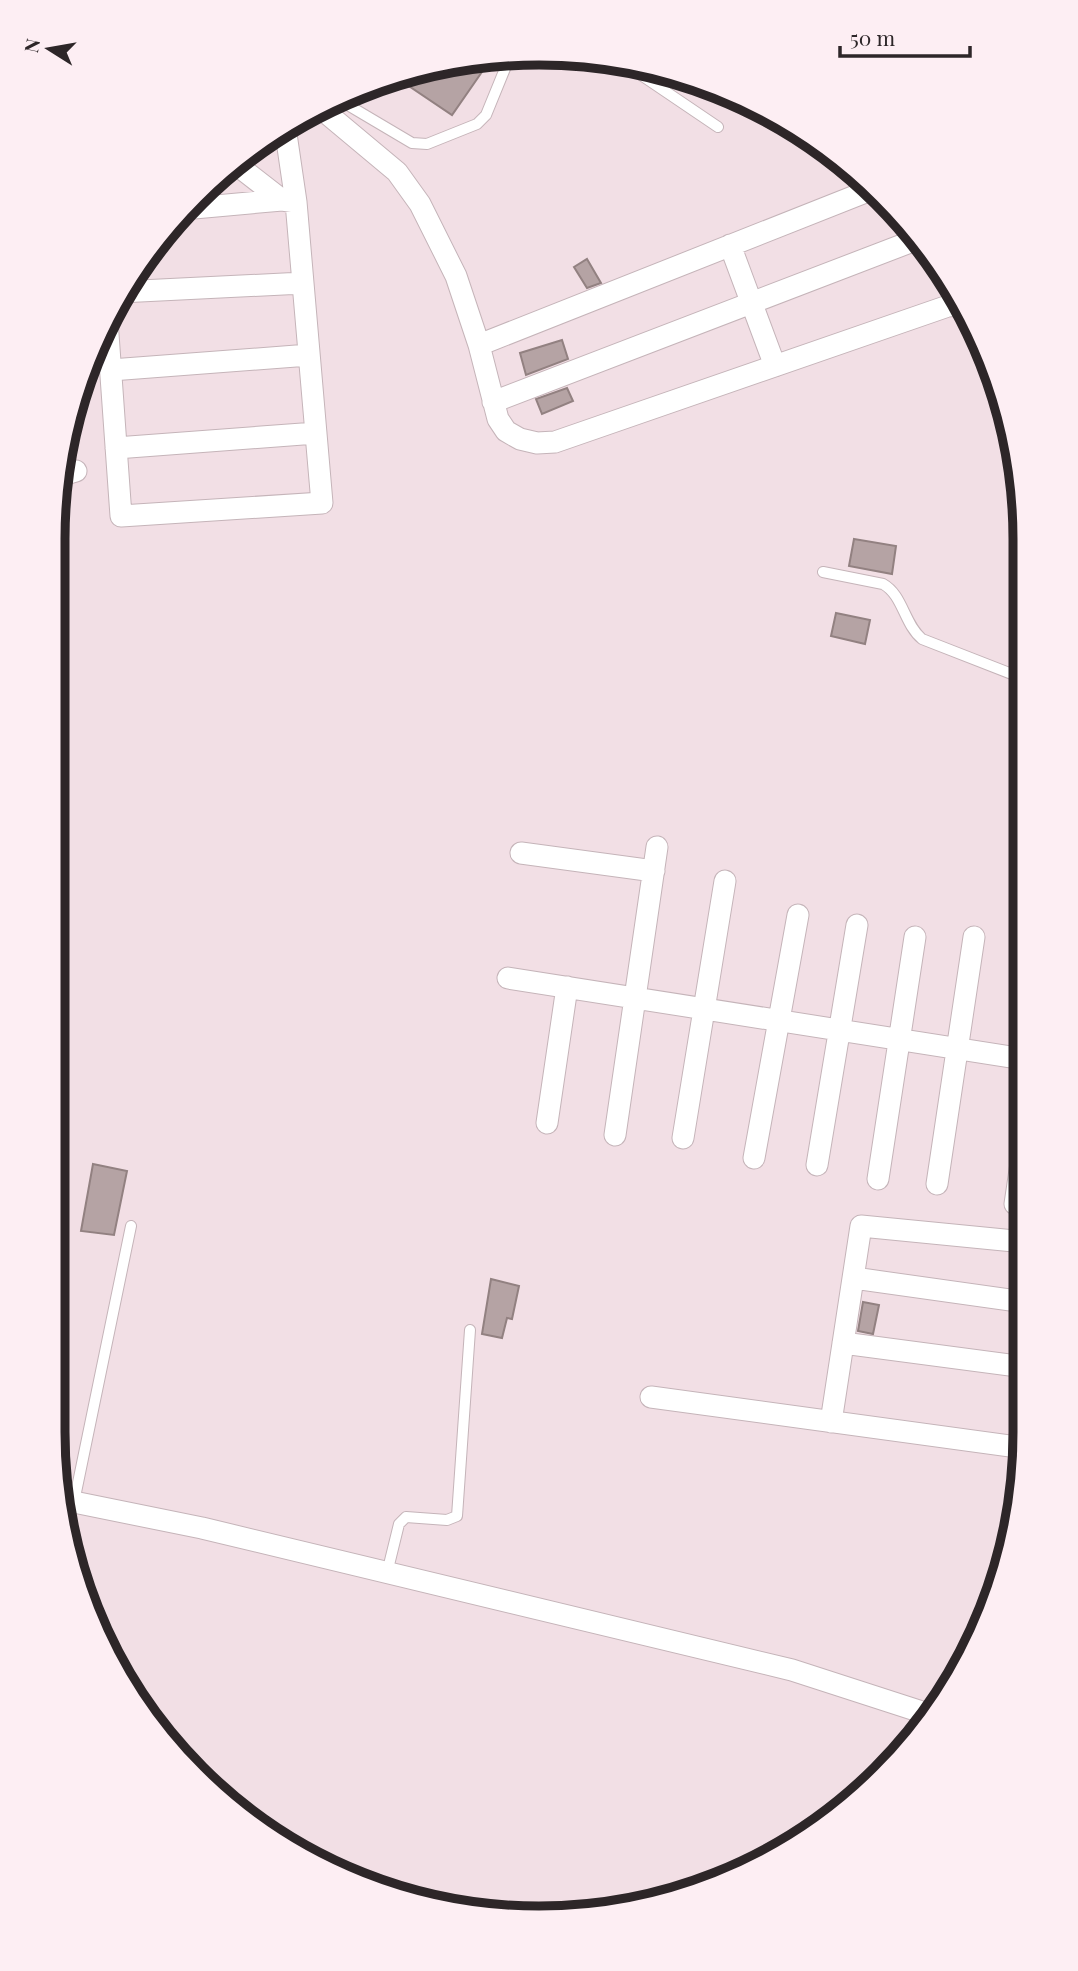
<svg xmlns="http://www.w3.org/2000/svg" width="1078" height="1971" viewBox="0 0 1078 1971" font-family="'Playfair Display',serif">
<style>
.building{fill:#b5a3a4;stroke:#928181;stroke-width:2}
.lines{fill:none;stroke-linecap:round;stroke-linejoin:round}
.lane-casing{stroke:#c5b4b9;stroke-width:12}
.street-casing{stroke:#c5b4b9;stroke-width:23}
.lane{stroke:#fff;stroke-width:10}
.street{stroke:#fff;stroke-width:21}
.rim{fill:none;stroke:#2d2628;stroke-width:9}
</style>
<rect width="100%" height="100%" fill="#f2dfe5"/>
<!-- building -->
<path class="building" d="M 493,56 L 452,115 L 394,76 L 413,69 Z
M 587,259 L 601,283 L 587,288 L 574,267 Z
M 562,340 L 568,359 L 526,375 L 520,353 Z
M 567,388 L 573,401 L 542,414 L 536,399 Z
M 854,539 L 896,546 L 892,574 L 849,566 Z
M 836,613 L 870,620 L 865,644 L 831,636 Z
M 93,1164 L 127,1171 L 114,1235 L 81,1231 Z
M 491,1279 L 519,1286 L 512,1319 L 507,1318 L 502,1338 L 482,1334 Z
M 863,1302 L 879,1305 L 873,1334 L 858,1331 Z"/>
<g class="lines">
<defs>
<path id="lane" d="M 619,60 L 718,127
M 336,98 L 412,143 L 427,144 L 477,124 L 486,115 L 511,54
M 823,572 L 883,584 C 903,595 904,624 922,639 L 1022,678
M 74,1502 L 131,1226
M 387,1573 L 399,1524 L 406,1517 L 447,1520 L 457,1516 L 470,1330"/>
<path id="street" d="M 318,106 L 397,172 L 420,204 L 456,276 L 479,345 L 498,419 L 506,431 L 520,439 L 537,443 L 555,442 L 948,306 L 961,305
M 233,162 L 282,200
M 183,209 L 282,200 L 296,202
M 730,245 L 775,366
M 120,292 L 303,283
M 107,320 L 121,516 L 322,503 L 296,202 L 285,127
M 479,345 L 873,189
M 111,370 L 309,355
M 493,402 L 918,239
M 116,448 L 316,433
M 59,476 L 76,471
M 521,853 L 654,871
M 508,978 L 1023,1059
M 547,1123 L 567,987
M 615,1135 L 657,847
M 683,1138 L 725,881
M 754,1158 L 798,915
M 817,1165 L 857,925
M 878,1179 L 915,937
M 937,1184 L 974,937
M 1015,1204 L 1023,1150
M 854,1278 L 1024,1302
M 843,1343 L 1024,1367
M 651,1397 L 1024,1448
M 831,1422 L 861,1226 L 1024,1242
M 64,1500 L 202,1528 L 792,1670 L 928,1714"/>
</defs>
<!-- lane casing -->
<use href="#lane" class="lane-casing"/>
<!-- street casing -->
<use href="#street" class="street-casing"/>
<!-- lane -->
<use href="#lane" class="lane"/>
<!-- street -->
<use href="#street" class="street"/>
</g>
<!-- crop -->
<path d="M0 0H1078V1971H0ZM539 65H539A474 474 0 0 1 1013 539V1432A474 474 0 0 1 539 1906H539A474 474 0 0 1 65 1432V539A474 474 0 0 1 539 65Z" fill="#fdeef3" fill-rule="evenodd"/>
<path class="rim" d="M539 65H539A474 474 0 0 1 1013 539V1432A474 474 0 0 1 539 1906H539A474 474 0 0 1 65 1432V539A474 474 0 0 1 539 65Z"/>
<!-- north arrow -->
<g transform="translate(49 49) rotate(281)" stroke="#fdeef3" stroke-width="5" paint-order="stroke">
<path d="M0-5L12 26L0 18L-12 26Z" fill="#2d2628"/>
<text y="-10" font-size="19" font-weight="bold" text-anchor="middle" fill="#2d2628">N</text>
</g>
<!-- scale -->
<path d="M840 46v10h130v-10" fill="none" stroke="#2d2628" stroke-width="3.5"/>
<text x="850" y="46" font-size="21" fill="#2d2628" stroke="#fdeef3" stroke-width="5" paint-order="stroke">50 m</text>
</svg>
